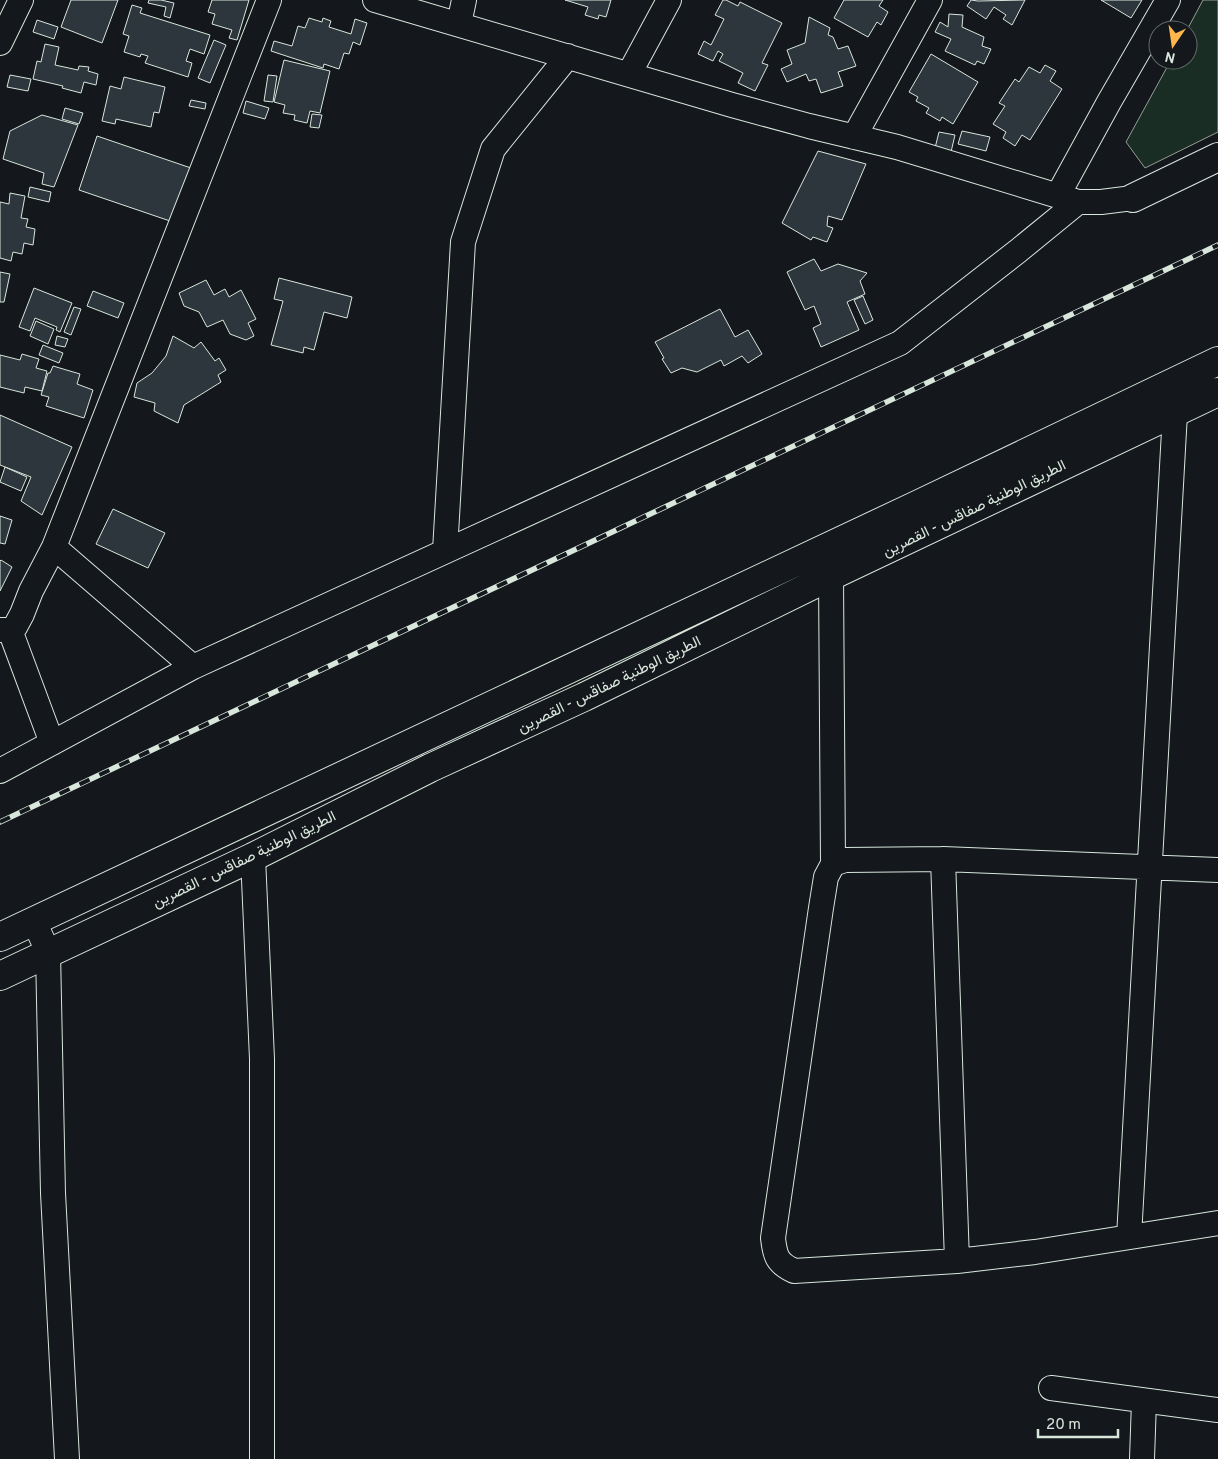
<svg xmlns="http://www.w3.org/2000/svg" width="1218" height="1459" viewBox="0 0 1218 1459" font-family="Overpass,Vazirmatn,sans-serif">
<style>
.green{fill:#1a2d24;stroke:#939e99}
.building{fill:#2c363c;stroke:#d8e6dc}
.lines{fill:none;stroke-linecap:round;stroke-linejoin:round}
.minor-casing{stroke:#d8e6dc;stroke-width:26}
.tertiary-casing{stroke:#d8e6dc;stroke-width:30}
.primary-casing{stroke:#d8e6dc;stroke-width:30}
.minor{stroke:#14181c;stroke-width:24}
.tertiary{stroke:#14181c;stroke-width:28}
.primary{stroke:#14181c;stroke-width:28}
.rail-casing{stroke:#d8e6dc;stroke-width:5.5}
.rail{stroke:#14181c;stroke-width:4;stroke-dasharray:11;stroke-linecap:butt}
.labels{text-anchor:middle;stroke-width:4;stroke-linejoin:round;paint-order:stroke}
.street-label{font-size:15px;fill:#d8e6dc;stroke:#14181c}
</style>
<rect width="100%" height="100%" fill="#14181c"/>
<!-- green -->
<path class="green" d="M 1203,0 L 1218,0 L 1218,132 L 1145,168 L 1126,142 L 1171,60 L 1188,60 L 1187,30 Z"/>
<!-- building -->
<path class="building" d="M 71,0 L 118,0 L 102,43 L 61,27 Z
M 149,0 L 161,0 L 174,3 L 170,18 L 164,16 L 166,7 L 148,3 Z
M 212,0 L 249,0 L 237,40 L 229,38 L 232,30 L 212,24 L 215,14 L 208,12 Z
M 565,0 L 611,0 L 606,17 L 599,15 L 598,19 L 585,15 L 588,7 Z
M 723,0 L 726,0 L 738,6 L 740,2 L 782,23 L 762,63 L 768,65 L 755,91 L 738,83 L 743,73 L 719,61 L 723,54 L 718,51 L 713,61 L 698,54 L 704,41 L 711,45 L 724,19 L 715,15 Z
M 844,0 L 883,0 L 879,6 L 888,12 L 881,25 L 877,22 L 868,37 L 834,18 Z
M 971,0 L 978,1 L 1025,0 L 1012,25 L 1003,19 L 1006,15 L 994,7 L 986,19 L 967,6 Z
M 1101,0 L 1142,0 L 1131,18 Z
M 132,5 L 142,8 L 140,13 L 210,35 L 204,54 L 190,49 L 186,61 L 192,63 L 188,77 L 145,63 L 148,56 L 141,54 L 140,57 L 124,52 L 129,36 L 123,34 Z
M 949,14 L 963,15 L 962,27 L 984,37 L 982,46 L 991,49 L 984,64 L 977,61 L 975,65 L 945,51 L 951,39 L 935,32 L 940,22 L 948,27 Z
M 809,17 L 830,28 L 828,35 L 833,37 L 838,49 L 848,46 L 856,66 L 838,72 L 843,86 L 821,93 L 816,79 L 809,81 L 806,74 L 787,82 L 781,69 L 792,64 L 787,50 L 805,43 Z
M 309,18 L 322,22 L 323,18 L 331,21 L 329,27 L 351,34 L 355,19 L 367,23 L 360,45 L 353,42 L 349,54 L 344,53 L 339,69 L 324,64 L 323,68 L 271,51 L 274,41 L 292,46 L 298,26 L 305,28 Z
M 37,20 L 58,27 L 54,39 L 33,32 Z
M 214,40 L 226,45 L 210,83 L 198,78 Z
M 45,44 L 59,47 L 55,65 L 78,70 L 79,66 L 89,67 L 88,71 L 98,74 L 96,85 L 84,82 L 81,93 L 62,88 L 63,86 L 33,79 L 37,61 L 41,62 Z
M 931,54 L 978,82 L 953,124 L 942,117 L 940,121 L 926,113 L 929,108 L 916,101 L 918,97 L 909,92 Z
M 284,60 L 330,71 L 320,113 L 310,111 L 307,123 L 294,120 L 295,115 L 283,113 L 285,105 L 274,102 Z
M 1045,65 L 1056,71 L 1050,81 L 1062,89 L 1030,140 L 1022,135 L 1015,146 L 1003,138 L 1006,132 L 993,124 L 1005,106 L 999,103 L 1015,79 L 1019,82 L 1029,67 L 1040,73 Z
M 10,75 L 31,79 L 28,91 L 7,87 Z
M 268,75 L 277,76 L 273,102 L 264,101 Z
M 124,77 L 165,87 L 159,113 L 154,112 L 151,127 L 116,119 L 115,124 L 102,121 L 110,86 L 121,89 Z
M 191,100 L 206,103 L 205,109 L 189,106 Z
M 246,101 L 269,108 L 265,119 L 243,113 Z
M 65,108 L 83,113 L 79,124 L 62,119 Z
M 312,114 L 322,115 L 319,128 L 310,127 Z
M 42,115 L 78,125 L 54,187 L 42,184 L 44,173 L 3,159 L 10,131 Z
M 962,131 L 990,137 L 986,151 L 958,144 Z
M 939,132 L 955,135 L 951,152 L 935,148 Z
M 97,136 L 191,168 L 173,222 L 79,190 Z
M 818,151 L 866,164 L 842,220 L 828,216 L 827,226 L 833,228 L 827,242 L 813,237 L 811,240 L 782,223 Z
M 30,187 L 51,192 L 49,202 L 28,197 Z
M 10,193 L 25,196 L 21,218 L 28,219 L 26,227 L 35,229 L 33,245 L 24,243 L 22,254 L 13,252 L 11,261 L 0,258 L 0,202 L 9,204 Z
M 814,259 L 821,271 L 838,264 L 867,273 L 860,281 L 865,294 L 847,302 L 859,330 L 821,347 L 813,328 L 821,324 L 814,306 L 805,310 L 787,272 Z
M 0,272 L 10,274 L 4,302 L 0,302 Z
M 279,278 L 352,297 L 347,318 L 324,312 L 314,350 L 304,347 L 303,353 L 271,345 L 283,301 L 274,299 Z
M 206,280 L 214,295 L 225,289 L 229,297 L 241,290 L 256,319 L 248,323 L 254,336 L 246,340 L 230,334 L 223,320 L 207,327 L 199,312 L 184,306 L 179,293 Z
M 34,288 L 72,303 L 60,332 L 56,330 L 57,327 L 35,318 L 30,331 L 19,327 Z
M 93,291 L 124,303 L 118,318 L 87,306 Z
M 863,296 L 873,320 L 865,324 L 854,300 Z
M 74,307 L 81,309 L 71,335 L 64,332 Z
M 720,309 L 735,337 L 748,330 L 762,354 L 748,363 L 742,356 L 724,366 L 721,360 L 697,372 L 682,368 L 671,373 L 662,359 L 664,358 L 655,342 Z
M 36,321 L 54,329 L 48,344 L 30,336 Z
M 57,336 L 68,339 L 65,347 L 55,345 Z
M 173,336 L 194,348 L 201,342 L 215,361 L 219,358 L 226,370 L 218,375 L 221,382 L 184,405 L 178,423 L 154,411 L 155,403 L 134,397 L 137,383 L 152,373 L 166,356 Z
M 43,345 L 63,353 L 59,363 L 39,355 Z
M 22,354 L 39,359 L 36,368 L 47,371 L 42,391 L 25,387 L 24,393 L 0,387 L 0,355 L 20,360 Z
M 53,366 L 80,374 L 77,384 L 93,390 L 84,418 L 46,406 L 49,397 L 41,395 L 48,373 L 50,373 Z
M 0,415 L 72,447 L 42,515 L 21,501 L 31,477 L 0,465 Z
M 5,467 L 27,477 L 21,491 L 0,482 Z
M 113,509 L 165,533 L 148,568 L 96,544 Z
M 0,516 L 12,520 L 5,544 L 0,543 Z
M 1,560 L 12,567 L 0,591 L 0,561 Z"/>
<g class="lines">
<defs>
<path id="minor" d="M 375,0 L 732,105 L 809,126 L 897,147 L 1078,202 L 1101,202 L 1133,198
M 459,24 L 464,0
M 0,43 L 21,0
M 629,74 L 669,0
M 854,137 L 930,0
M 1058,195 L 1109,102 L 1168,0
M 54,547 L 193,667
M 445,551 L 463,242 L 493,149 L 568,56
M 831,576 L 833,864
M 0,630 L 10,630 L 15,627 L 22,614 L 31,591 L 54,547 L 269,0
M 10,630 L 52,743
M 0,771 L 193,667 L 900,343 L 1018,251 L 1078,202
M 253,857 L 262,1059 L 262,1459
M 943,859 L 957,1261
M 1218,870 L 943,859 L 845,860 L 833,864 L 826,877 L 821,908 L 773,1238 C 775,1256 777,1263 794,1271 L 957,1261 L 1035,1252 L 1218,1223
M 34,921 L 48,952 L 53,1193 L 67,1459
M 1129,1237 L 1175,413
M 1051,1388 L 1218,1410
M 1142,1459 L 1144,1401"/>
<path id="tertiary" d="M 1133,198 L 1218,157"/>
<path id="primary" d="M 0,937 L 917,505 L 1218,361
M 0,976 L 253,857 L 430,768 L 584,697 L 831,576 L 1218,392"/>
</defs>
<!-- minor casing -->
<use href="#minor" class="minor-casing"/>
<!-- tertiary casing -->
<use href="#tertiary" class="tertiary-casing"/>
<!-- primary casing -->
<use href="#primary" class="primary-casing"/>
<!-- minor -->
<use href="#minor" class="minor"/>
<!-- tertiary -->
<use href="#tertiary" class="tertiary"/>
<!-- primary -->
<use href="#primary" class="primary"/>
<defs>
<path id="rail" d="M 0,822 L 1218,245"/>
</defs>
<!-- rail casing -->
<use href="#rail" class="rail-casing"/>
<!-- rail -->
<use href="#rail" class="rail"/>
</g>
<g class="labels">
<!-- street labels -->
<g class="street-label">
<text transform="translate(974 508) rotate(-26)" y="5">الطريق الوطنية صفاقس - القصرين</text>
<text transform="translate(609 684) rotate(-26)" y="5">الطريق الوطنية صفاقس - القصرين</text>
<text transform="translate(244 859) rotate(-26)" y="5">الطريق الوطنية صفاقس - القصرين</text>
</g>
</g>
<!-- north arrow -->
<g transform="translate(1173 45) rotate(193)"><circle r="24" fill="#14181c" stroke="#626a69"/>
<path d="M0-4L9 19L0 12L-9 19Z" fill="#ffb74d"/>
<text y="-8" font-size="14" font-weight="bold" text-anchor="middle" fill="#d8e6dc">N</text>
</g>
<!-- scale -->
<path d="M1038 1429v8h80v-8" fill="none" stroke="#d8e6dc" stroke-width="2.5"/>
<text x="1046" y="1429" font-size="15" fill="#d8e6dc" stroke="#14181c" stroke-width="4" paint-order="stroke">20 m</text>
</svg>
